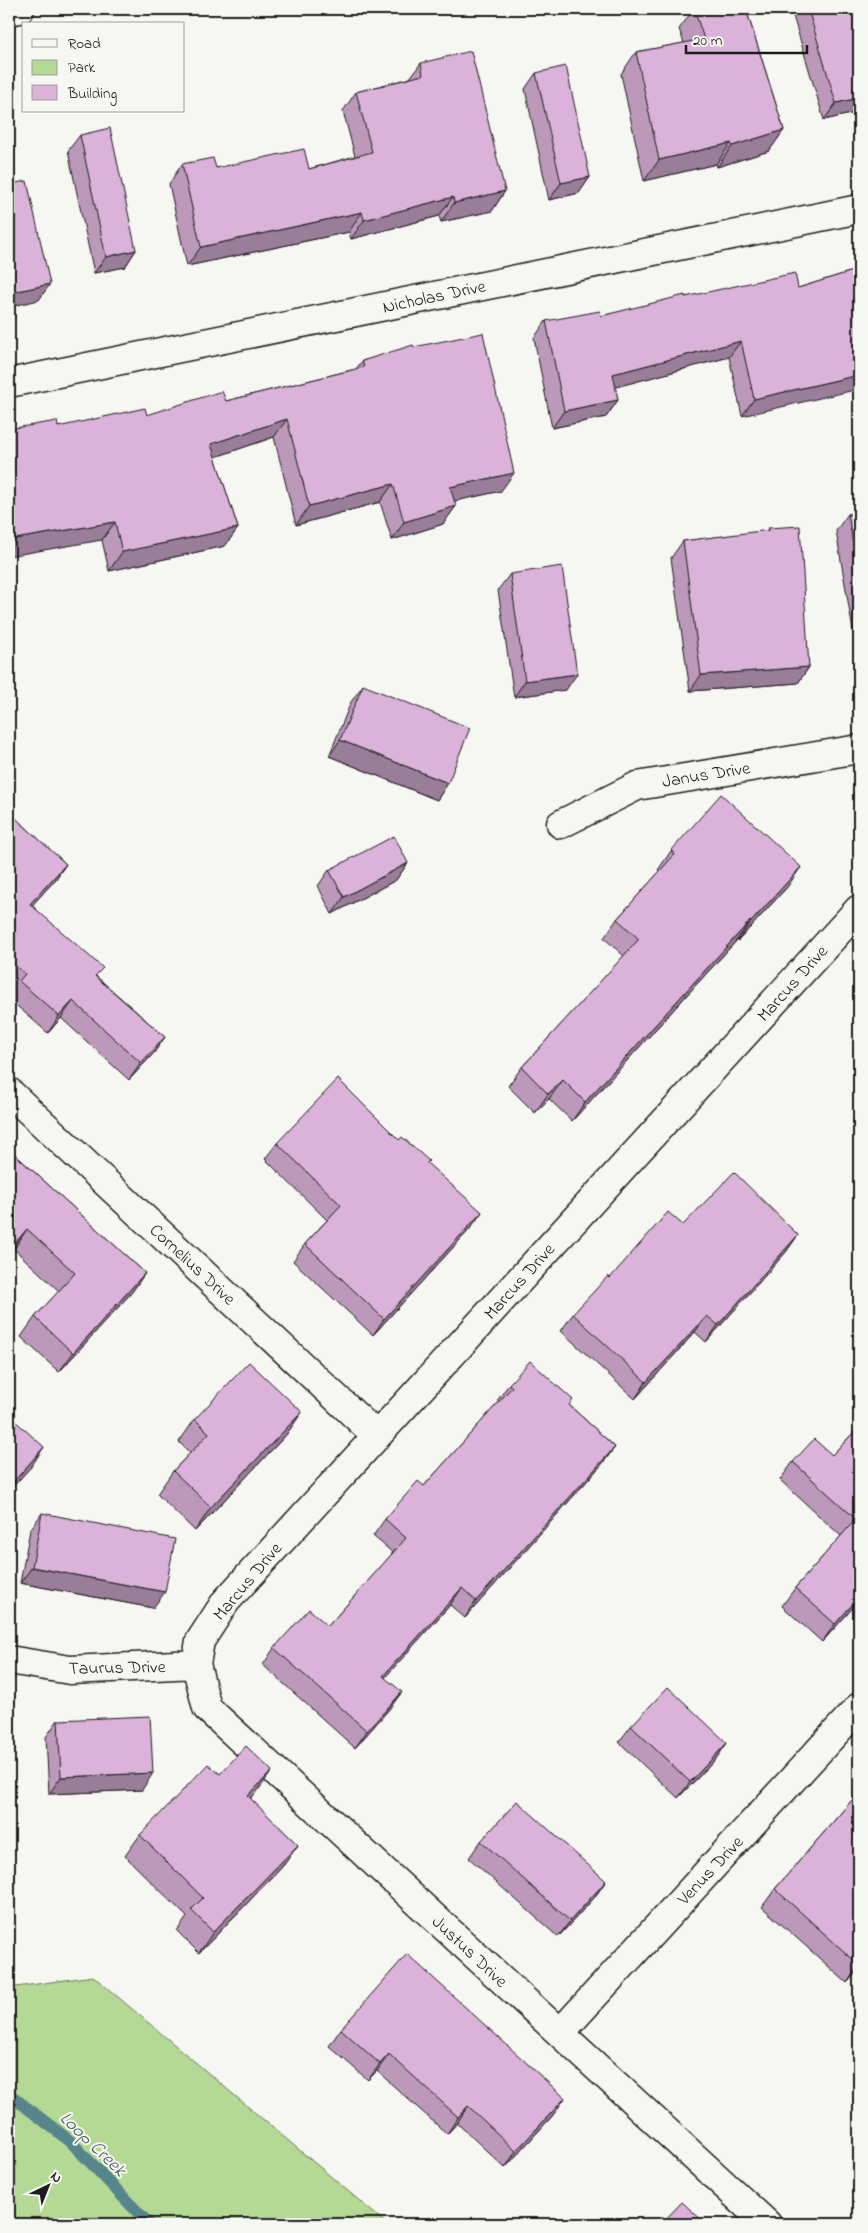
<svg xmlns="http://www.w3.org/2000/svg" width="868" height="2233" viewBox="0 0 868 2233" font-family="'Indie Flower',sans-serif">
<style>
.green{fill:#b4d994;stroke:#687a58}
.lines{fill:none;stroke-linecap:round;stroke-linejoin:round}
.stream{stroke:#56868c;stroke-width:12}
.street-casing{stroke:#1c1c1c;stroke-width:31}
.secondary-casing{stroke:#1c1c1c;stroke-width:31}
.street{stroke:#f6f6f2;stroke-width:28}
.secondary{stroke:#f6f6f2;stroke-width:28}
.wall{fill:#bc99bb;stroke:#1c1c1c}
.shaded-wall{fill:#997d99;stroke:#1c1c1c}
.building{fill:#dbb2da;stroke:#1c1c1c}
.labels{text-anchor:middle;stroke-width:4;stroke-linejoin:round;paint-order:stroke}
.street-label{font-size:18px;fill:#1c1c1c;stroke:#f6f6f2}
.water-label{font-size:19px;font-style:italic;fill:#3e5a5d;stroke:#f6f6f2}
</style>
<rect width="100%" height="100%" fill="#f6f6f2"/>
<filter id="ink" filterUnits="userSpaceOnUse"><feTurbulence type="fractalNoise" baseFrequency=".02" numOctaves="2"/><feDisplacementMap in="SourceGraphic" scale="10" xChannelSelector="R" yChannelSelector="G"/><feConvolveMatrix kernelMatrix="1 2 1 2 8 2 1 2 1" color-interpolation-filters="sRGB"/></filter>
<g filter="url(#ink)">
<!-- green -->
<path class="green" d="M 93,1976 L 387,2224 L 9,2224 L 9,1988 Z"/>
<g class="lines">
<!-- stream -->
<path class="stream" d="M 9,2094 L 70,2141 L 149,2224"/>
<defs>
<path id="street" d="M 9,383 L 859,209
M 561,824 L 637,786 L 859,749
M 9,1092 L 377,1436
M 9,1660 L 70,1670 L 196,1664
M 560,2033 L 859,1707
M 767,2224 L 207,1708 L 196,1664 L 200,1641 L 226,1601 L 859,909"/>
<path id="secondary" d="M 9,11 L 20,9"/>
</defs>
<!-- street casing -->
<use href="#street" class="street-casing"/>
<!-- secondary casing -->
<use href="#secondary" class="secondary-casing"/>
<!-- street -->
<use href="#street" class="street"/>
<!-- secondary -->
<use href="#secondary" class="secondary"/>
</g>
<!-- wall -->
<path class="wall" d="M 694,9 L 746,9 L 784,130 L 769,151 L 717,167 L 716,164 L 644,181 L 621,74 L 636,52 L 684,43 L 679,29 Z
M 791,9 L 859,9 L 859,112 L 824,120 Z
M 421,63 L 505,191 L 492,211 L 441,222 L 439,216 L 351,239 L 349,232 L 187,266 L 169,184 L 182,164 L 216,168 L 309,169 L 355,156 L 343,111 L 356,92 L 410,78 Z
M 536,73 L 590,177 L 579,193 L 549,200 L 525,89 Z
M 80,135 L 136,250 L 125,267 L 94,273 L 68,151 Z
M 859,269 L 742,416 L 729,357 L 615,387 L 618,400 L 606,417 L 552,428 L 534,338 L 546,321 L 601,316 L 685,297 L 798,288 Z
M 414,347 L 501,491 L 454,501 L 456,506 L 443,524 L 392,540 L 380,502 L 296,525 L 274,437 L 215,457 L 238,528 L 225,546 L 109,571 L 102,540 L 58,427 L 147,415 L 226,401 L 356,369 L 362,361 Z
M 859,512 L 859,666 L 836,531 L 848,514 Z
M 768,528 L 809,667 L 798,683 L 690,691 L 671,558 L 683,541 L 767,531 Z
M 510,574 L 566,690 L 514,697 L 498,590 Z
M 363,685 L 448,783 L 437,800 L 329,756 L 351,702 Z
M 9,812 L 66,864 L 55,880 L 32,905 L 97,977 L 165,1037 L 153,1054 L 129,1080 L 61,1018 L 48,1033 L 9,999 L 9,995 L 12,990 L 9,987 Z
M 671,851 L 788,886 L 738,941 L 737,940 L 572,1121 L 549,1099 L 535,1113 L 508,1086 L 522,1067 L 624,956 L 604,938 L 617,919 L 660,871 L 658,870 Z
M 408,863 L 396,880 L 332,914 L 318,886 L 329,870 Z
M 399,1140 L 427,1163 L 470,1229 L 373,1335 L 293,1261 L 305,1244 L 327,1220 L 265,1159 L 277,1143 Z
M 9,1149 L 145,1273 L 132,1292 L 59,1372 L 21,1337 L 35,1317 L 59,1291 L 14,1249 Z
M 683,1225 L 798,1235 L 786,1252 L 706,1342 L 695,1332 L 635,1399 L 561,1331 L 573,1314 L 610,1278 Z
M 509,1384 L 569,1405 L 615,1447 L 603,1463 L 465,1618 L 450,1605 L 385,1677 L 390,1708 L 355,1748 L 263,1665 L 274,1648 L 328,1626 L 393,1553 L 373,1536 L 385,1519 L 424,1486 L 499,1402 L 497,1401 Z
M 302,1412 L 286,1435 L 195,1531 L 157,1494 L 173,1471 L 190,1453 L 179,1442 L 195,1419 Z
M 859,1427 L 859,1601 L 822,1642 L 782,1606 L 795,1588 L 841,1536 L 780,1480 L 793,1462 L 832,1455 Z
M 42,1513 L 153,1608 L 20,1583 L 30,1530 Z
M 58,1720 L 142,1790 L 49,1794 L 46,1737 Z
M 631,1726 L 727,1743 L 715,1760 L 678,1798 L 619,1742 Z
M 220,1774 L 257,1792 L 250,1799 L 298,1845 L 283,1866 L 199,1953 L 177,1931 L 187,1917 L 125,1856 L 140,1835 Z
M 859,1792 L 859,1969 L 847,1983 L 762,1907 L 775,1889 Z
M 481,1841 L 606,1881 L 594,1898 L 558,1937 L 469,1858 Z
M 341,2029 L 554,2114 L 505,2168 L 457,2123 L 447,2134 L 377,2071 L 368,2080 L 329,2046 Z"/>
<!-- shaded-wall -->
<path class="shaded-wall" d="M 859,98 L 859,112 L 824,120 L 836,103 Z
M 784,130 L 769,151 L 717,167 L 732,146 Z
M 731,143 L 716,164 L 644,181 L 659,160 Z
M 590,177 L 579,193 L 549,200 L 561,183 Z
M 505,191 L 492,211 L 441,222 L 454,203 Z
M 453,197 L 439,216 L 351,239 L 364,220 Z
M 362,212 L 349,232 L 187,266 L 201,247 Z
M 136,250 L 125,267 L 94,273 L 106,257 Z
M 50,284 L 39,300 L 9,307 L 9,293 Z
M 741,341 L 729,357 L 601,391 L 613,374 Z
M 859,375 L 859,389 L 742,416 L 754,399 Z
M 618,400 L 606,417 L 552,428 L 564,411 Z
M 287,419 L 274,437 L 198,463 L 211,444 Z
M 514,473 L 501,491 L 437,505 L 450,487 Z
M 393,484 L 380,502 L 296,525 L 309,506 Z
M 456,506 L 443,524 L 392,540 L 404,522 Z
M 115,522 L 102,540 L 9,556 L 9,540 Z
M 238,528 L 225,546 L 109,571 L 122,552 Z
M 809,667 L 798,683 L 690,691 L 701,675 Z
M 577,674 L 566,690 L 514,697 L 525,681 Z
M 340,740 L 448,783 L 437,800 L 329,756 Z
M 408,863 L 396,880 L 332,914 L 344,897 Z
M 66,864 L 55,880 L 19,920 L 30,904 Z
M 801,867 L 788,886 L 738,941 L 751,922 Z
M 750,921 L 737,940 L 572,1121 L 585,1102 Z
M 73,1001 L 61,1018 L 48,1033 L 59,1016 Z
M 165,1037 L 153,1054 L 129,1080 L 141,1063 Z
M 563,1080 L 549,1099 L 535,1113 L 548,1094 Z
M 482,1212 L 470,1229 L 373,1335 L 384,1319 Z
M 27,1229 L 14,1249 L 9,1254 L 9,1250 Z
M 798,1235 L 786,1252 L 706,1342 L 718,1325 Z
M 145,1273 L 132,1292 L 59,1372 L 73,1353 Z
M 707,1316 L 695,1332 L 635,1399 L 646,1382 Z
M 302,1412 L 286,1435 L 195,1531 L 211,1507 Z
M 44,1447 L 31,1467 L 9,1491 L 9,1487 Z
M 615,1447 L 603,1463 L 465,1618 L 476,1601 Z
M 32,1567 L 165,1592 L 153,1608 L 20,1583 Z
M 462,1588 L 450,1605 L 372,1692 L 383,1676 Z
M 859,1597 L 859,1601 L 822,1642 L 835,1624 Z
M 402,1692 L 390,1708 L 355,1748 L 367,1731 Z
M 727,1743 L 715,1760 L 678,1798 L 690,1782 Z
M 272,1771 L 257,1792 L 233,1817 L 248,1796 Z
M 153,1773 L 142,1790 L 49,1794 L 61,1777 Z
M 298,1845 L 283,1866 L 199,1953 L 213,1932 Z
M 606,1881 L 594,1898 L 558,1937 L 570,1921 Z
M 859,1965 L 859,1969 L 847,1983 Z
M 389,2054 L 377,2071 L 368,2080 L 380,2064 Z
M 565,2098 L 554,2114 L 505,2168 L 516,2151 Z
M 468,2106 L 457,2123 L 447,2134 L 458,2117 Z"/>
<!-- building -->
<path class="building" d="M 694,9 L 746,9 L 784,130 L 732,146 L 731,143 L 659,160 L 636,52 L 704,39 Z
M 808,9 L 859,9 L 859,98 L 836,103 Z
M 471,51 L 505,191 L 454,203 L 453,197 L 364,220 L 362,212 L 201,247 L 182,164 L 213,158 L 216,168 L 304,149 L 309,169 L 372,152 L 356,92 L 423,75 L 421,63 Z
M 566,66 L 590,177 L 561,183 L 536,73 Z
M 110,128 L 136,250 L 106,257 L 80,135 Z
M 27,181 L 50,284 L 9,293 L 9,184 Z
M 859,269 L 859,327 L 858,327 L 859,332 L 859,375 L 754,399 L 741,341 L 613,374 L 618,400 L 564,411 L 546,321 L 600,311 L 601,316 L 685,295 L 685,297 L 795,273 L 798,288 Z
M 483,333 L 514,473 L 450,487 L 456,506 L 404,522 L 393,484 L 309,506 L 287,419 L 211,444 L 238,528 L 122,552 L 115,522 L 9,540 L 9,429 L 57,421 L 58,427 L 145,408 L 147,415 L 222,391 L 226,401 L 364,367 L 362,361 L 413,345 L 414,347 Z
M 859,512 L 859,581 L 848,514 Z
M 800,526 L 809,667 L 701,675 L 683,541 L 769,530 L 768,528 Z
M 562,566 L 577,674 L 525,681 L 510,574 Z
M 363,685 L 470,728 L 448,783 L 340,740 Z
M 721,794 L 801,867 L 751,922 L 750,921 L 585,1102 L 563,1080 L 548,1094 L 522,1067 L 639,939 L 617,919 L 675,854 L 671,851 Z
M 9,812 L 66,864 L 30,904 L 103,968 L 95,976 L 165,1037 L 141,1063 L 73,1001 L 59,1016 L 19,981 L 25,974 L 9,960 Z
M 394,836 L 408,863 L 344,897 L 329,870 Z
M 338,1079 L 399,1140 L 402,1137 L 429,1161 L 427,1163 L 482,1212 L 384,1319 L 305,1244 L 341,1205 L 277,1143 Z
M 9,1149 L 145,1273 L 73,1353 L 35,1317 L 75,1273 L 27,1229 L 9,1250 Z
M 734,1172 L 798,1235 L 718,1325 L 707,1316 L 646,1382 L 573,1314 L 608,1276 L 610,1278 L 668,1212 L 683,1225 Z
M 530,1361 L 573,1400 L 569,1405 L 615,1447 L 476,1601 L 462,1588 L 383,1676 L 402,1692 L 367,1731 L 274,1648 L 309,1609 L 328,1626 L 406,1538 L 385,1519 L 418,1481 L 424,1486 L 512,1387 L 509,1384 Z
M 249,1362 L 302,1412 L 211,1507 L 173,1471 L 209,1433 L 195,1419 Z
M 13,1419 L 44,1447 L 9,1487 L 9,1424 Z
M 859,1427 L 859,1597 L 835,1624 L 795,1588 L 856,1519 L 793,1462 L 814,1439 L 832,1455 Z
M 42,1513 L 175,1539 L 165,1592 L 32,1567 Z
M 668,1687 L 727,1743 L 690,1782 L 631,1726 Z
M 150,1716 L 153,1773 L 61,1777 L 58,1720 Z
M 246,1746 L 272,1771 L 248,1796 L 298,1845 L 213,1932 L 191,1910 L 203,1898 L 140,1835 L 208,1764 L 220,1774 Z
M 859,1792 L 859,1965 L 775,1889 Z
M 517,1801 L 606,1881 L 570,1921 L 481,1841 Z
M 407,1954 L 565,2098 L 516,2151 L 468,2106 L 458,2117 L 389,2054 L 380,2064 L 341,2029 Z
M 682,2202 L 706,2224 L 661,2224 Z"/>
</g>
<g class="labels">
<!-- street labels -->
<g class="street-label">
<text transform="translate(434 296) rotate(-12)" y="6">Nicholas Drive</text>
<text transform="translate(706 774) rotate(-9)" y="6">Janus Drive</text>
<text transform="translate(792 983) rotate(-48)" y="6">Marcus Drive</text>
<text transform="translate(193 1264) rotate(43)" y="6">Cornelius Drive</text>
<text transform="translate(519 1281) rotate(-48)" y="6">Marcus Drive</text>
<text transform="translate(247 1581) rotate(-50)" y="6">Marcus Drive</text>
<text transform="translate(117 1667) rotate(-1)" y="6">Taurus Drive</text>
<text transform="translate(710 1870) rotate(-47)" y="6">Venus Drive</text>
<text transform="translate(470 1951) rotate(43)" y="6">Justus Drive</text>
</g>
<!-- water labels -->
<g class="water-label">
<text transform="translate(94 2143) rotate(44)" y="7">Loop Creek</text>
</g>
</g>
<!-- margin -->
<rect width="868" height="2233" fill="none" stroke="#f6f6f2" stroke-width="30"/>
<rect x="15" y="15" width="838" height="2203" fill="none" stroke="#1c1c1c" stroke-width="2" filter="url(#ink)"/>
<!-- legend -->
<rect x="22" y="22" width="162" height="90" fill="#f6f6f2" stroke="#9f9f9c"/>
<rect x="32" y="39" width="25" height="8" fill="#f6f6f2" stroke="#9f9f9c"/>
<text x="68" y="48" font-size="15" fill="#1c1c1c">Road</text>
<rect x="32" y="60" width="25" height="15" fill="#b4d994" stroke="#9f9f9c"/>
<text x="68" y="72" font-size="15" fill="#1c1c1c">Park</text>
<rect x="32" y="85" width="25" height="15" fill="#dbb2da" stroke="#9f9f9c"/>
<text x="68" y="98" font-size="15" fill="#1c1c1c">Building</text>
<!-- north arrow -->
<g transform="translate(48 2186) rotate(43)" stroke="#f6f6f2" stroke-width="4" paint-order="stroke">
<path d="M0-4L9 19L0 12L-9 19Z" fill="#1c1c1c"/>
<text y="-8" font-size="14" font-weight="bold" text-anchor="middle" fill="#1c1c1c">N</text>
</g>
<!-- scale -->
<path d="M686 45v8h121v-8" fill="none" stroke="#1c1c1c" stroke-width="2.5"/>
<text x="693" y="45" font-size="15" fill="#1c1c1c" stroke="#f6f6f2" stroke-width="4" paint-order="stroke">20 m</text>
</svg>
